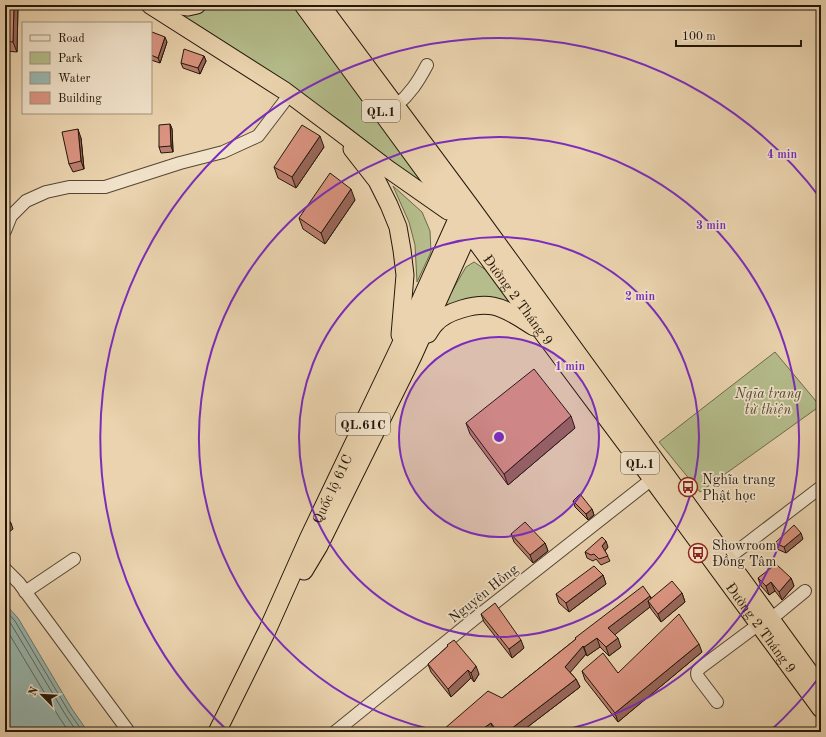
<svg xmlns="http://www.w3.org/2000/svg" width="826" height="737" viewBox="0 0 826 737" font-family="'Old Standard TT',serif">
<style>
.green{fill:#b5bd8c;stroke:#6c6a4b}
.water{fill:#98b7af;stroke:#69776d}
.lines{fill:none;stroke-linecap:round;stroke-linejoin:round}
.shore{stroke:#5e675c;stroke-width:1}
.minor-casing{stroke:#554633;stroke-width:14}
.highway-casing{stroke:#23170a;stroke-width:19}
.minor{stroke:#f1e2ca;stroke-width:12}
.highway{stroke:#ead3ae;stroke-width:17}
.wall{fill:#bb7e6e;stroke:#23170a}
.shaded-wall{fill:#99675a;stroke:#23170a}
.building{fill:#da9380;stroke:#23170a}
.ring{fill:none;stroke:#7b2cbf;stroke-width:2}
.labels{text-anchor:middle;stroke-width:3.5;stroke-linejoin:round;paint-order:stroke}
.shield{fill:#f1e2ca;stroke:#615444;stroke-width:1}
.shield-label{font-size:13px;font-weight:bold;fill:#23170a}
.street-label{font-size:14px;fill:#23170a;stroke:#f1e2ca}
.park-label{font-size:14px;font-style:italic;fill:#4f4931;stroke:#f1e2ca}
.poi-label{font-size:14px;fill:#23170a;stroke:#f1e2ca;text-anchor:start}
.centre{fill:#7b2cbf;stroke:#f1e2ca;stroke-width:2}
.ring-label{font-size:12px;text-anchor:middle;font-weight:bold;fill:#7b2cbf;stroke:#f1e2ca;stroke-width:3.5;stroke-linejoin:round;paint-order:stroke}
</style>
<rect width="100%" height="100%" fill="#ead3ae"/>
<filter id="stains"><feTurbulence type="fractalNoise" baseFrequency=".005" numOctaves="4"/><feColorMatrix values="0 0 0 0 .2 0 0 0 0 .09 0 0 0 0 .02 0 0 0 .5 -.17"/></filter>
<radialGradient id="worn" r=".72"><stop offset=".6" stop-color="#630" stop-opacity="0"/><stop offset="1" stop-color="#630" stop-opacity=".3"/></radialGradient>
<!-- green -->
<path class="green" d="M 216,5 L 295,5 L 323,46 L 430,189 L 427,192 L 397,165 L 342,122 L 184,18 L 183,13 C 195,12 206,11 216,5 Z
M 393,186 L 422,212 L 430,231 L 431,252 L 417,282 L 415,245 L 409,222 Z
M 474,262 L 486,270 L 512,303 L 491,299 L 440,314 L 448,298 L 466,267 Z
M 775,352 L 820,406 L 700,492 L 659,442 Z"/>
<!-- water -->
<path class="water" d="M 5,604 L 18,618 L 72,709 L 88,732 L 6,732 L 5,731 Z"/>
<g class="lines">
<!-- shore -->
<path class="shore" d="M 5,610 L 15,621 L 69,712 L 83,732
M 5,617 L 11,624 L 65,714 L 77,732
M 5,627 L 59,717 L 69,732"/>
<defs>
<path id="minor" d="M 396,106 C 410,94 418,82 427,65
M 5,231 L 11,216 L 26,201 L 46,192 L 69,187 L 105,187 L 180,163 L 223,152 L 258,136 L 290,94
M 727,559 L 821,487
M 5,569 L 19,583 L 129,732
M 25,592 L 74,559
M 771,619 L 805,591
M 717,702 L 698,677 C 696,673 697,671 700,668 L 759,624
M 335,732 L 478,616 L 652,479"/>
<g id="highway">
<path d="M 150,5 L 285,91 L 337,130 L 388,169 L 448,211"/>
<path d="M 174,5 L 188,7 L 197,5"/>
<path id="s1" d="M 303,5 L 545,336 L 652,479 L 821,709"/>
<path d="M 321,5 L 471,207 L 821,688"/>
<path d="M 352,149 L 377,181 L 389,205 L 398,227 L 402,250 L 405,275 L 400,335"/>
<path d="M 428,334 C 430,331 432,327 435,324 C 446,311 476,303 493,306 C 508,309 521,319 534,327"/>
<path d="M 304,571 L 319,546 L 413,356 L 469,232 L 476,225"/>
<path id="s2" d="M 217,732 L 267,631 L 308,539 L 399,348 L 458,217 L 466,211"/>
</g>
</defs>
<!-- minor casing -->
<use href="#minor" class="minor-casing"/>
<!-- highway casing -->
<use href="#highway" class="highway-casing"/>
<!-- minor -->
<use href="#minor" class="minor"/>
<!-- highway -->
<use href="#highway" class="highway"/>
</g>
<!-- wall -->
<path class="wall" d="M 5,5 L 18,5 L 17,52 L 5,51 Z
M 151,36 L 167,42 L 160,63 L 151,60 Z
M 204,56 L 206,61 L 200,74 L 183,68 L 181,63 Z
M 170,124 L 172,129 L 173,152 L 161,153 L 159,147 Z
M 81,138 L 84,169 L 73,172 L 69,164 Z
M 324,147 L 296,188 L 278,178 L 274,167 Z
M 355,200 L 325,244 L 303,229 L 299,218 Z
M 466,423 L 575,428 L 508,485 L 470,434 Z
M 573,501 L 592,509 L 594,515 L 588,520 L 575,507 Z
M 511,534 L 545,543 L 548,551 L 533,563 L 514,542 Z
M 803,539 L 786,553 L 777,549 L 775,543 Z
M 608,547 L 605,551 L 610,561 L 601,565 L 596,559 L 593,561 L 587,558 L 585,552 Z
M 603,575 L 606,584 L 569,612 L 559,603 L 556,594 Z
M 758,578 L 791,578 L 794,586 L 782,600 L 775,591 L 769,595 L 761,586 Z
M 682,593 L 685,602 L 661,622 L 651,609 L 650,607 L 614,634 L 621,647 L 609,656 L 600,647 L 587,656 L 586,654 L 570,672 L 576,679 L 580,687 L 521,732 L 495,732 L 494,731 L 493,732 L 445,732 L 444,729 L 502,698 L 576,639 L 575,638 L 650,596 L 651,598 Z
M 481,614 L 524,648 L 512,658 L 484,622 Z
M 448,646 L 479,674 L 474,682 L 471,678 L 451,697 L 431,672 L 428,664 Z
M 702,652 L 618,722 L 585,680 L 582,671 L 618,673 Z"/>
<!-- shaded-wall -->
<path class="shaded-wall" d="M 14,5 L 18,5 L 17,52 L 13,42 Z
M 165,37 L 167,42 L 160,63 L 158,58 Z
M 204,56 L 206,61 L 200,74 L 198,68 Z
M 170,124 L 172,129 L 173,152 L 171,146 Z
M 78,129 L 81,138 L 84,169 L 81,161 Z
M 320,136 L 324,147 L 296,188 L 292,177 Z
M 351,189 L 355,200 L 325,244 L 321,233 Z
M 571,416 L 575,428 L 508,485 L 504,474 Z
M 592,509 L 594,515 L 588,520 L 586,514 Z
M 11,523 L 13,529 L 5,535 L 5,528 Z
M 801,533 L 803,539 L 786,553 L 784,547 Z
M 606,541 L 608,547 L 604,552 L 602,546 Z
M 545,543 L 548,551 L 533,563 L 530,555 Z
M 603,575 L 606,584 L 569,612 L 566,603 Z
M 791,578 L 794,586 L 782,600 L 779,592 Z
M 771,582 L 775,591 L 769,595 L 766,586 Z
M 682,593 L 685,602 L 661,622 L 658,614 Z
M 650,596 L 653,604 L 648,601 L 650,607 L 612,637 L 608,628 Z
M 597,638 L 600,647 L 587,656 L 584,647 Z
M 618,638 L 621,647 L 609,656 L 606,647 Z
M 521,640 L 524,648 L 512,658 L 509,649 Z
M 699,644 L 702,652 L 618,722 L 615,713 Z
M 583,646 L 586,654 L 568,675 L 565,667 Z
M 476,666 L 479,674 L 474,682 L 471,673 Z
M 468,670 L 471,678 L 451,697 L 448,689 Z
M 576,679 L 580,687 L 521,732 L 507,732 Z
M 491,723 L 494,731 L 493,732 L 478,732 Z"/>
<!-- building -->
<path class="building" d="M 5,5 L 14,5 L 13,42 L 5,41 Z
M 152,32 L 165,37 L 158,58 L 151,55 L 151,36 Z
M 184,49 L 204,56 L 198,68 L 181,63 Z
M 170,124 L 171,146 L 159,147 L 159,125 Z
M 302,125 L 320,136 L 292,177 L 274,167 Z
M 78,129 L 81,161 L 69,164 L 62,132 Z
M 330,173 L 351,189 L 321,233 L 299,218 Z
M 534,369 L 571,416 L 504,474 L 466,423 Z
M 580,494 L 592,509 L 586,514 L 573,501 Z
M 6,516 L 11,523 L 5,528 L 5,517 Z
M 525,522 L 545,543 L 530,555 L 511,534 Z
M 794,525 L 801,533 L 784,547 L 775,543 Z
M 602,537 L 606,541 L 602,546 L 608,556 L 599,559 L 594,554 L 591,555 L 585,552 Z
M 776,564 L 791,578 L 779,592 L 771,582 L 766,586 L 758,578 Z
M 594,566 L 603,575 L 566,603 L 556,594 Z
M 672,581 L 682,593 L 658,614 L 648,601 Z
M 643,586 L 650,596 L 608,628 L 618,638 L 606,647 L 597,638 L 584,647 L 583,646 L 565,667 L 576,679 L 507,732 L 498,732 L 491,723 L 478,732 L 446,732 L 444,729 L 488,691 L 502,698 L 576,639 L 575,638 Z
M 495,603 L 521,640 L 509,649 L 481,614 Z
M 679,614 L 699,644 L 615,713 L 582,671 L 603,653 L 618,673 Z
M 454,640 L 476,666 L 471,673 L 468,670 L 448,689 L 428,664 L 448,646 L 447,645 Z"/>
<!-- distance rings -->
<circle cx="499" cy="437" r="100" fill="#7b2cbf" fill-opacity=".12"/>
<g class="ring">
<circle cx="499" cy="437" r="100"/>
<circle cx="499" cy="437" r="200"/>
<path d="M444 732A300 300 0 1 1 554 732"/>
<path d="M821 675A400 400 0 0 1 769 732M229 732A400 400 0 1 1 821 199"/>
</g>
<!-- icons -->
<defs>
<symbol id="bus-ring" viewBox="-11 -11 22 22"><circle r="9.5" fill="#f1e2ca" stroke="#8f2418" stroke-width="1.5"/><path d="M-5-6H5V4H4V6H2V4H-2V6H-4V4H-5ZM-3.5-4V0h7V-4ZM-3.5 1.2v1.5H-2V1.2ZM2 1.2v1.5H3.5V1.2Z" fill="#8f2418"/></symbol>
</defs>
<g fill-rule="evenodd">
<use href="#bus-ring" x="677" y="476" width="22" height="22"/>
<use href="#bus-ring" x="687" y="542" width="22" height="22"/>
</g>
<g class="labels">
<!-- shield labels -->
<g class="shield">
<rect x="362" y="100" width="38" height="22" rx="3"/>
<rect x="336" y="413" width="54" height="22" rx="3"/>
<rect x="621" y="452" width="38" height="22" rx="3"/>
</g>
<g class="shield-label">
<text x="381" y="116">QL.1</text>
<text x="363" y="429">QL.61C</text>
<text x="640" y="468">QL.1</text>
</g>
<!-- street labels -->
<g class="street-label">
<text dy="5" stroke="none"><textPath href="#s1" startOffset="365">Đường 2 Tháng 9</textPath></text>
<text dy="5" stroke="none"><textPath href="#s2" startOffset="269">Quốc lộ 61C</textPath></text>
<text transform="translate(483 593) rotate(-39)" y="5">Nguyên Hồng</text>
<text dy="5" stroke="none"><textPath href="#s1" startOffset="773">Đường 2 Tháng 9</textPath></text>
</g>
<!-- park labels -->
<g class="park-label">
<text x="768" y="398">Ngĩa trang<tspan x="768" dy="16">từ thiện</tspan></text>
</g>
<!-- poi labels -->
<g class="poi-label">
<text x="702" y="484">Nghĩa trang<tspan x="702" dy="16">Phật học</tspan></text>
<text x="712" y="550">Showroom<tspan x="712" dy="16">Đồng Tâm</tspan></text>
</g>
</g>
<circle cx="499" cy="437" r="6" class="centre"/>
<g class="ring-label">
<text x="782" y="158">4 min</text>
<text x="711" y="229">3 min</text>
<text x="640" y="300">2 min</text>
<text x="570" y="370">1 min</text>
</g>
<!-- margin -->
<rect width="826" height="737" fill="none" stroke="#ead3ae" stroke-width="20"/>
<rect x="6" y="6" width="814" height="725" fill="none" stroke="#23170a" stroke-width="2"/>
<rect x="10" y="10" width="806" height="717" fill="none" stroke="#23170a"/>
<!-- legend -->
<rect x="22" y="22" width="130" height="92" fill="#f1e2ca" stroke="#9f917d"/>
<rect x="30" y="35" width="20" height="6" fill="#f1e2ca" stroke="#9f917d"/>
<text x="58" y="42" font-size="12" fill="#23170a">Road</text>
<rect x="30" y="52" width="20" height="12" fill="#b5bd8c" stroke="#9f917d"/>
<text x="58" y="62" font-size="12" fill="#23170a">Park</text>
<rect x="30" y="72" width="20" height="12" fill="#98b7af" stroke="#9f917d"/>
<text x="58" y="82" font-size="12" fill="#23170a">Water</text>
<rect x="30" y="92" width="20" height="12" fill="#da9380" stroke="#9f917d"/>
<text x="58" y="102" font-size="12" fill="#23170a">Building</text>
<!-- north arrow -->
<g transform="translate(42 695) rotate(294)" stroke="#f1e2ca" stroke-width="3" paint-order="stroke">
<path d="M0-3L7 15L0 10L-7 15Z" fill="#23170a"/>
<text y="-6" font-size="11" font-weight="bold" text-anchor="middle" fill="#23170a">N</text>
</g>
<!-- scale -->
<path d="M676 40v6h125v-6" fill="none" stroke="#23170a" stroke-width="2"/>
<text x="682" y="40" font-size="12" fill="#23170a" stroke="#f1e2ca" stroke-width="3" paint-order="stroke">100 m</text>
<rect width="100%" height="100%" filter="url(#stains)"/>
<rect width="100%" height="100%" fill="url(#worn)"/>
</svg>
